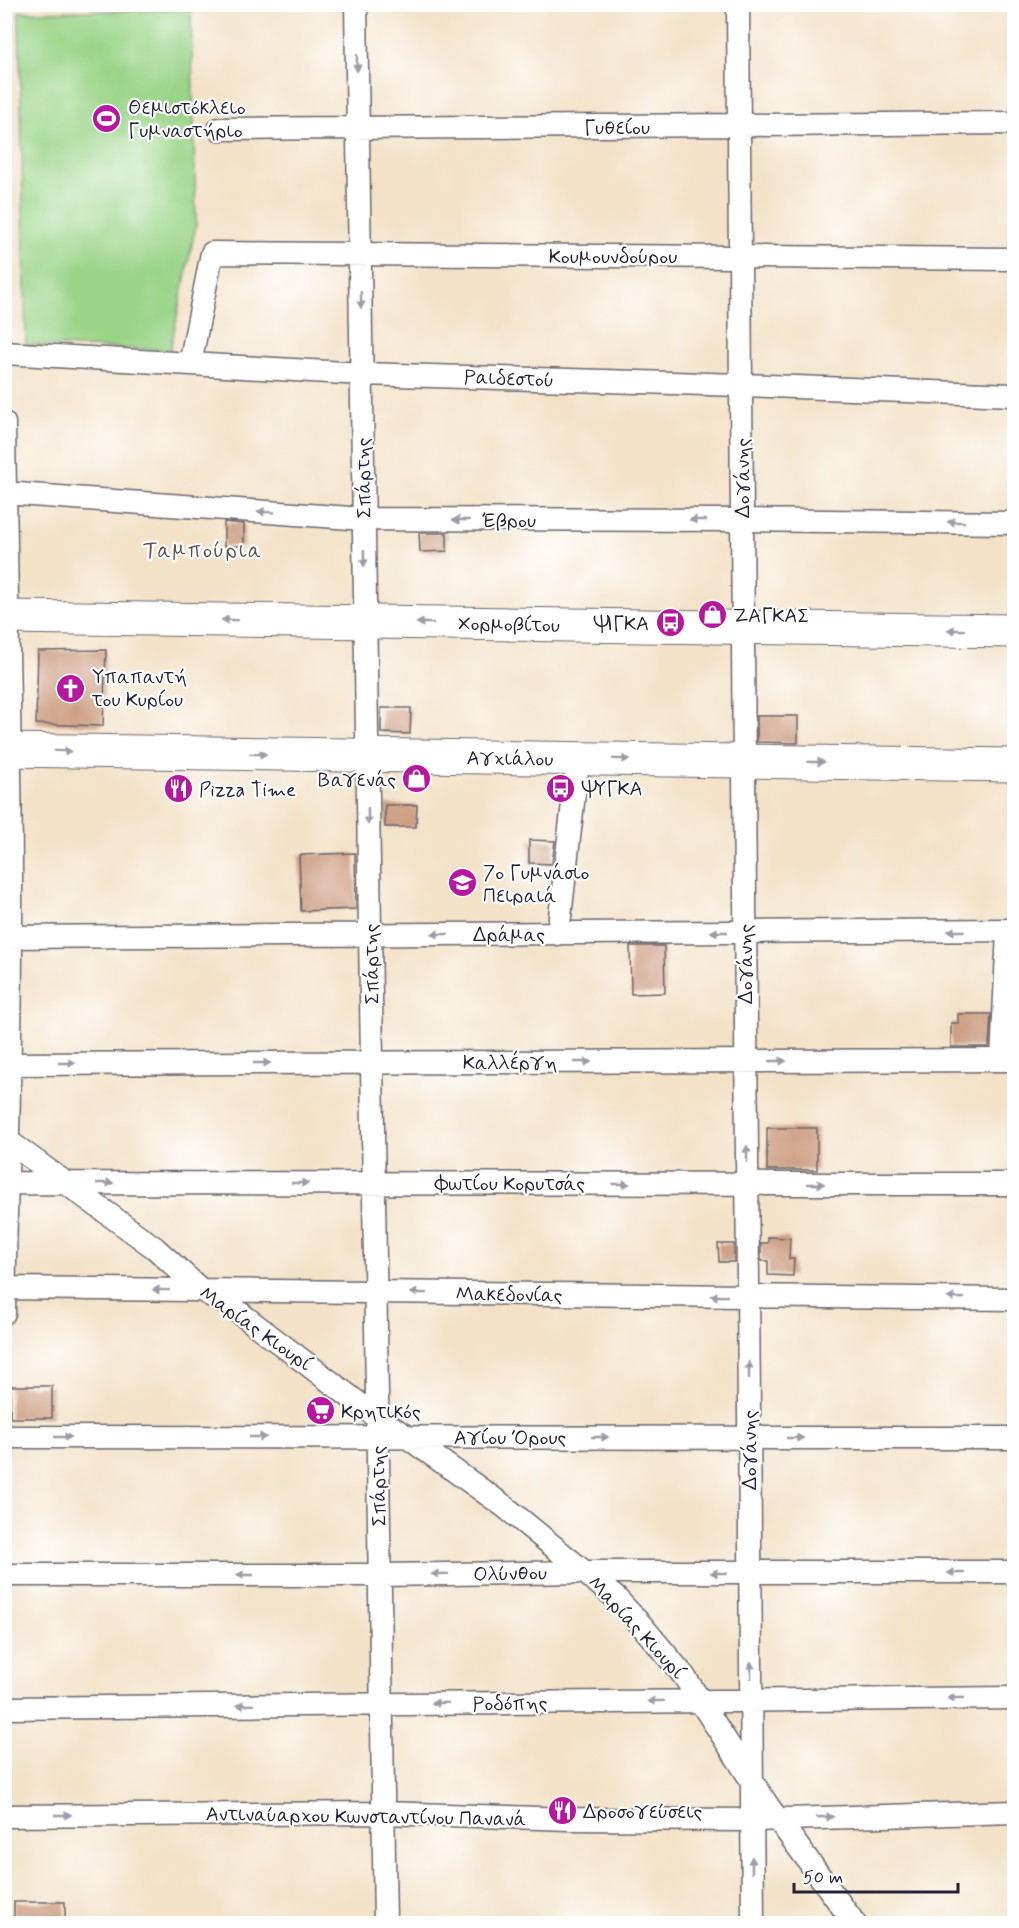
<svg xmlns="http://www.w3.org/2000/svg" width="1019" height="1928" viewBox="0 0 1019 1928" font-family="Mynerve,sans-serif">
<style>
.green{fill:#9ad487;stroke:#5e7b61;stroke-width:1.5}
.building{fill:#cc9d81}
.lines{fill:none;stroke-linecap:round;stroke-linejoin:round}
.street-casing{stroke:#6b656c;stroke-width:25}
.secondary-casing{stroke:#6b656c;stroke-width:35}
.street{stroke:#fff;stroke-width:22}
.secondary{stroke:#fff;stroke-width:33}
.oneway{fill:#9c9ca7}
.labels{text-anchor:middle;stroke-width:4.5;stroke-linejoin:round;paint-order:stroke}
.poi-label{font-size:20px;fill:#22223b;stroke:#fff;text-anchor:start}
.street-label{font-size:20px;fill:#22223b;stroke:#fff}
.neighbourhood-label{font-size:21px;letter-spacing:1.5px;fill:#5e4d54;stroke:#fff}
</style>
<rect width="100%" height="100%" fill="#fff"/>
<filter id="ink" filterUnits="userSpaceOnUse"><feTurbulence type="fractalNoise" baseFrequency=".0167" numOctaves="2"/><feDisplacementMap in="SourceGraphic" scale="12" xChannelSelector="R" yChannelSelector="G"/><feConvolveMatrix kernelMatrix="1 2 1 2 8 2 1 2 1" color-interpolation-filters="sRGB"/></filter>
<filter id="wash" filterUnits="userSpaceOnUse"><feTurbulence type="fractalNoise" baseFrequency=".008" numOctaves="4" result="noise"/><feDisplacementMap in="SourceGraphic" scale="24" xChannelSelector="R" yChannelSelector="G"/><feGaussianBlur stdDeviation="1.35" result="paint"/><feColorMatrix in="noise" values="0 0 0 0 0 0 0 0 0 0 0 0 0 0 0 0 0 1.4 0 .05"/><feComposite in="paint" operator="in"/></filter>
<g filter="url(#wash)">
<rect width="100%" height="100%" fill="#f3e2c8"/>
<!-- green -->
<path class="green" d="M 191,10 L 196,225 L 170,350 L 26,345 L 19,12 Z"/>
<g id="blocks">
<!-- building -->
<path class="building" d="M 224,522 L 244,524 L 244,546 L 224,546 Z
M 419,533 L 447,533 L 447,551 L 420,552 Z
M 106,650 L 103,726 L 36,724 L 38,651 Z
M 381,708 L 411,708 L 410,734 L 381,733 Z
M 757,716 L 798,716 L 798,743 L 757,742 Z
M 385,805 L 417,805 L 416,827 L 385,827 Z
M 529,840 L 555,841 L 552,864 L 529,863 Z
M 355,853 L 356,909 L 301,911 L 299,855 Z
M 630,946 L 664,946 L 665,993 L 631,994 Z
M 958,1014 L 991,1014 L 989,1047 L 951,1047 L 951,1023 L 958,1023 Z
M 767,1128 L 817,1128 L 817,1170 L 767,1170 Z
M 768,1237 L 790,1238 L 789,1259 L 794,1259 L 793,1276 L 768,1275 L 768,1261 L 761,1261 L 761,1243 L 768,1243 Z
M 718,1244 L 734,1244 L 734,1262 L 719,1262 Z
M 10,1386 L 52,1386 L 52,1418 L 10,1418 Z
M 14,1902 L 65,1902 L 65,1923 L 14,1923 Z"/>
</g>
</g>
<g filter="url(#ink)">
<use href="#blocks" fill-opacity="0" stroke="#6b656c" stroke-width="1.5"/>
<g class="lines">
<defs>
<path id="street" d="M 356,4 L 385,1924
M 738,4 L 753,1924
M 219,129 L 1014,123
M 4,353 L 362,374 L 741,385 L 1014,395
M 190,364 L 212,253 L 1014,259
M 4,423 C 6,594 12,765 11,936 C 11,1062 6,1187 4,1313
M 4,493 L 364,519 L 742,520 L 1014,523
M 558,934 L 578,759
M 4,937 L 1014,930
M 1002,1060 L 1008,930
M 4,1064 L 1014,1060
M 4,1138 L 155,1248 L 201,1290 L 232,1307 L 378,1418 L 407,1437 L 504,1506 L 616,1598 L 643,1627 L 684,1676 L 768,1806 L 855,1924
M 4,1183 L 1014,1184
M 4,1288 L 1014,1299
M 4,1437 L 1014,1438
M 4,1575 L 380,1575 L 585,1572 L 1014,1572
M 4,1708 L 1014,1698
M 4,1816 L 383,1813 L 568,1819 L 752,1820 L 1014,1812"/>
<path id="secondary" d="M 4,617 L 1014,631
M 4,750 L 1014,765"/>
</defs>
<!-- street casing -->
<use href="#street" class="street-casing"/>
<!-- secondary casing -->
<use href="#secondary" class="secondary-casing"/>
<!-- street -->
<use href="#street" class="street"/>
<!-- secondary -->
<use href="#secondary" class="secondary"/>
</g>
<!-- one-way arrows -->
<defs><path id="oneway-solid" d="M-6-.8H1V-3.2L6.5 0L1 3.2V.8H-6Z" transform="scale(1.5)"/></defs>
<g class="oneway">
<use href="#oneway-solid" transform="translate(357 63) rotate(89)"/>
<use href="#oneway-solid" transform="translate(361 300) rotate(89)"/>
<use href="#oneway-solid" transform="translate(266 512) rotate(-176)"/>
<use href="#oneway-solid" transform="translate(461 520) rotate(-180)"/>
<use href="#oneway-solid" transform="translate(698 520) rotate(-180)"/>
<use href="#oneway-solid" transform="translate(956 522) rotate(-179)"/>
<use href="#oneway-solid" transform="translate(364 558) rotate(89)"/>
<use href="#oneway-solid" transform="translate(230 620) rotate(-179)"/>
<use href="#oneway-solid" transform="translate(425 623) rotate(-179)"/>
<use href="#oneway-solid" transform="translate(956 630) rotate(-179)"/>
<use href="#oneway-solid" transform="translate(63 751) rotate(1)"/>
<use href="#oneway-solid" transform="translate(258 754) rotate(1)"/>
<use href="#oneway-solid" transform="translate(621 759) rotate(1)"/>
<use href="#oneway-solid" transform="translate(816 762) rotate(1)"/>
<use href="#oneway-solid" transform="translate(368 816) rotate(89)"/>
<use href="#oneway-solid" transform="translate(956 931) rotate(180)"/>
<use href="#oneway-solid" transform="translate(719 932) rotate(180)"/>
<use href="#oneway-solid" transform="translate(440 934) rotate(180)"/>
<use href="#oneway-solid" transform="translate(778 1061)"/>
<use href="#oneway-solid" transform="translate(583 1062)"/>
<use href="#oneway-solid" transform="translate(67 1063)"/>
<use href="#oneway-solid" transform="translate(262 1063)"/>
<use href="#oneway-solid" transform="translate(747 1154) rotate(-90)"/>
<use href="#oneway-solid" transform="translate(105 1183)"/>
<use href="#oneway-solid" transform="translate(300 1183)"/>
<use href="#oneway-solid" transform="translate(621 1184)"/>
<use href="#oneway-solid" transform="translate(816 1184)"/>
<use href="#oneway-solid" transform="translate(161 1290) rotate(-179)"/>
<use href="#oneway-solid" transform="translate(419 1293) rotate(-179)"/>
<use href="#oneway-solid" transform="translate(719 1296) rotate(-179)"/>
<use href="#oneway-solid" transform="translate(956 1298) rotate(-179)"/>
<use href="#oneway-solid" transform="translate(749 1370) rotate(-90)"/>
<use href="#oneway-solid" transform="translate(63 1437)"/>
<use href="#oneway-solid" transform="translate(258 1437)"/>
<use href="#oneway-solid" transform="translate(600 1437)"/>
<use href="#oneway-solid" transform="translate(795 1438)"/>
<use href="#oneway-solid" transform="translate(719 1573) rotate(-179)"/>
<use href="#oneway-solid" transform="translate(956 1573) rotate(180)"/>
<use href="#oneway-solid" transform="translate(440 1574) rotate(179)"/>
<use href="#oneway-solid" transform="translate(245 1575) rotate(180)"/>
<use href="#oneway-solid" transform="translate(751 1670) rotate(-91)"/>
<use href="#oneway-solid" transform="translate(956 1698) rotate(179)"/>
<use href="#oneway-solid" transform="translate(656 1701) rotate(179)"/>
<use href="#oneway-solid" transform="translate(440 1703) rotate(179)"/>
<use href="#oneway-solid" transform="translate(245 1705) rotate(179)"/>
<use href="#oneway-solid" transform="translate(63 1815)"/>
<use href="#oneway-solid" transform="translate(825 1817) rotate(-2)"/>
<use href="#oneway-solid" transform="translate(752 1865) rotate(-90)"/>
</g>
</g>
<!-- icons -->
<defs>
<symbol id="stadium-disc" viewBox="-11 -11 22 22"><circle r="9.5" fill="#b5179e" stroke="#fff"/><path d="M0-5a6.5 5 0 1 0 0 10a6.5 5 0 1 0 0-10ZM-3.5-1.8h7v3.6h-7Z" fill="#fff"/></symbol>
<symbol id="shop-disc" viewBox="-11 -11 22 22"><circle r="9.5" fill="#b5179e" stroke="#fff"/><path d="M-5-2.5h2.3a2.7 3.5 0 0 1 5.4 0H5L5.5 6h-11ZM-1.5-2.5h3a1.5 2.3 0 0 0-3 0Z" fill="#fff"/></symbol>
<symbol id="bus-disc" viewBox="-11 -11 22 22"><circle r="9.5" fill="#b5179e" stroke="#fff"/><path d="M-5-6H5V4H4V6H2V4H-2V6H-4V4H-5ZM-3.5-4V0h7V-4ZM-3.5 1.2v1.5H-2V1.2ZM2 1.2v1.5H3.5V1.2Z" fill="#fff"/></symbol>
<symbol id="church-disc" viewBox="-11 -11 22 22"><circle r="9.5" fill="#b5179e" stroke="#fff"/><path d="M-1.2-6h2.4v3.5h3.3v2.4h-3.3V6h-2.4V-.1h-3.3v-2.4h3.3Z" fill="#fff"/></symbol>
<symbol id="restaurant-disc" viewBox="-11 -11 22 22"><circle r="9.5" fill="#b5179e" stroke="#fff"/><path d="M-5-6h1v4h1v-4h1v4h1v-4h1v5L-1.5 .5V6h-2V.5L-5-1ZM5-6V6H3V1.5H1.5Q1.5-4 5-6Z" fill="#fff"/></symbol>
<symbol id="school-disc" viewBox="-11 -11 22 22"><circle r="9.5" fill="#b5179e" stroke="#fff"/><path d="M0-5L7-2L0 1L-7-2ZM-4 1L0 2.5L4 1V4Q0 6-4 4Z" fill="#fff"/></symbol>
<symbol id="supermarket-disc" viewBox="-11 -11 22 22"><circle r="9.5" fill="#b5179e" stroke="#fff"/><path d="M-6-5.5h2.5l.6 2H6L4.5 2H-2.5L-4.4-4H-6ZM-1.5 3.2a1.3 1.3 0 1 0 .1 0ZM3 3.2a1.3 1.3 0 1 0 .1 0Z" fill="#fff"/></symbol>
</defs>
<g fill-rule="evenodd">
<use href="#stadium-disc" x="90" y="102" width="33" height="33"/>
<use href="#shop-disc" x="696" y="598" width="33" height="33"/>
<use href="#bus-disc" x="654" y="606" width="33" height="33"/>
<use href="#church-disc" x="54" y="672" width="33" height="33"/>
<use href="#shop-disc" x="400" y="762" width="33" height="33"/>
<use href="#bus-disc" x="544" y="772" width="33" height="33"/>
<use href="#restaurant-disc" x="162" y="772" width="33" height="33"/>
<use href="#school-disc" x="446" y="866" width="33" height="33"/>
<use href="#supermarket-disc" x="304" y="1394" width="33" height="33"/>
<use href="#restaurant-disc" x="546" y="1794" width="33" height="33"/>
</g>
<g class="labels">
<!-- poi labels -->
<g class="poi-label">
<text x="128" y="114">Θεμιστόκλειο<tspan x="128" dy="23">Γυμναστήριο</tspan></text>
<text x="733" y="622">ΖΑΓΚΑΣ</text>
<text x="649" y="630" text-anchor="end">ΨΙΓΚΑ</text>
<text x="92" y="683">Υπαπαντή<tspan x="92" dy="23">του Κυρίου</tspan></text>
<text x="396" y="786" text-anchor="end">Βαγενάς</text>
<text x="582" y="795">ΨΥΓΚΑ</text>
<text x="199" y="796">Pizza Time</text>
<text x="483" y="879">7ο Γυμνάσιο<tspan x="483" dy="23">Πειραιά</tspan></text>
<text x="341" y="1418">Κρητικός</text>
<text x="583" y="1818">Δροσογεύσεις</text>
</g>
<!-- street labels -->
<g class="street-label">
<text x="617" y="134">Γυθείου</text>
<text x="613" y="263">Κουμουνδούρου</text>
<text transform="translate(509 378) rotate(2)" y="7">Ραιδεστού</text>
<text transform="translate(363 478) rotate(-91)" y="7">Σπάρτης</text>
<text transform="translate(742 478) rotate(-90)" y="7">Δογάνης</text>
<text x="509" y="527">Έβρου</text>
<text transform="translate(509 624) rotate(1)" y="7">Χορμοβίτου</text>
<text transform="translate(510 758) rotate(1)" y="7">Αγχιάλου</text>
<text x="509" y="941">Δράμας</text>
<text transform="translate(371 964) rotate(-91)" y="7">Σπάρτης</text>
<text transform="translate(745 964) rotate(-90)" y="7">Δογάνης</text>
<text x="510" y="1069">Καλλέργη</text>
<text x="510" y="1190">Φωτίου Κορυτσάς</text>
<text transform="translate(509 1294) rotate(1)" y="7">Μακεδονίας</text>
<text transform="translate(256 1328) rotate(35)" y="7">Μαρίας Κιουρί</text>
<text x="510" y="1444">Αγίου Όρους</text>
<text transform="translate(749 1450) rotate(-90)" y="7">Δογάνης</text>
<text transform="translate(378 1486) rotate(-91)" y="7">Σπάρτης</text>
<text transform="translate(510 1573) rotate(-1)" y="7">Ολύνθου</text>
<text transform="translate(637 1627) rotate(47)" y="7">Μαρίας Κιουρί</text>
<text transform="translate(510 1703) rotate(-1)" y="7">Ροδόπης</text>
<text transform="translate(366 1816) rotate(1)" y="7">Αντιναύαρχου Κωνσταντίνου Πανανά</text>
</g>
<!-- neighbourhood labels -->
<g class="neighbourhood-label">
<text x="203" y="557">Ταμπούρια</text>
</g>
</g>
<!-- margin -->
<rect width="1019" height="1928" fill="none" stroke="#fff" stroke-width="24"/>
<!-- scale -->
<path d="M794 1883v9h164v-9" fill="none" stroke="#22223b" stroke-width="3"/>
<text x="803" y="1883" font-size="18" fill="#22223b" stroke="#ffffff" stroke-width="4.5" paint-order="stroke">50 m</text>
</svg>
